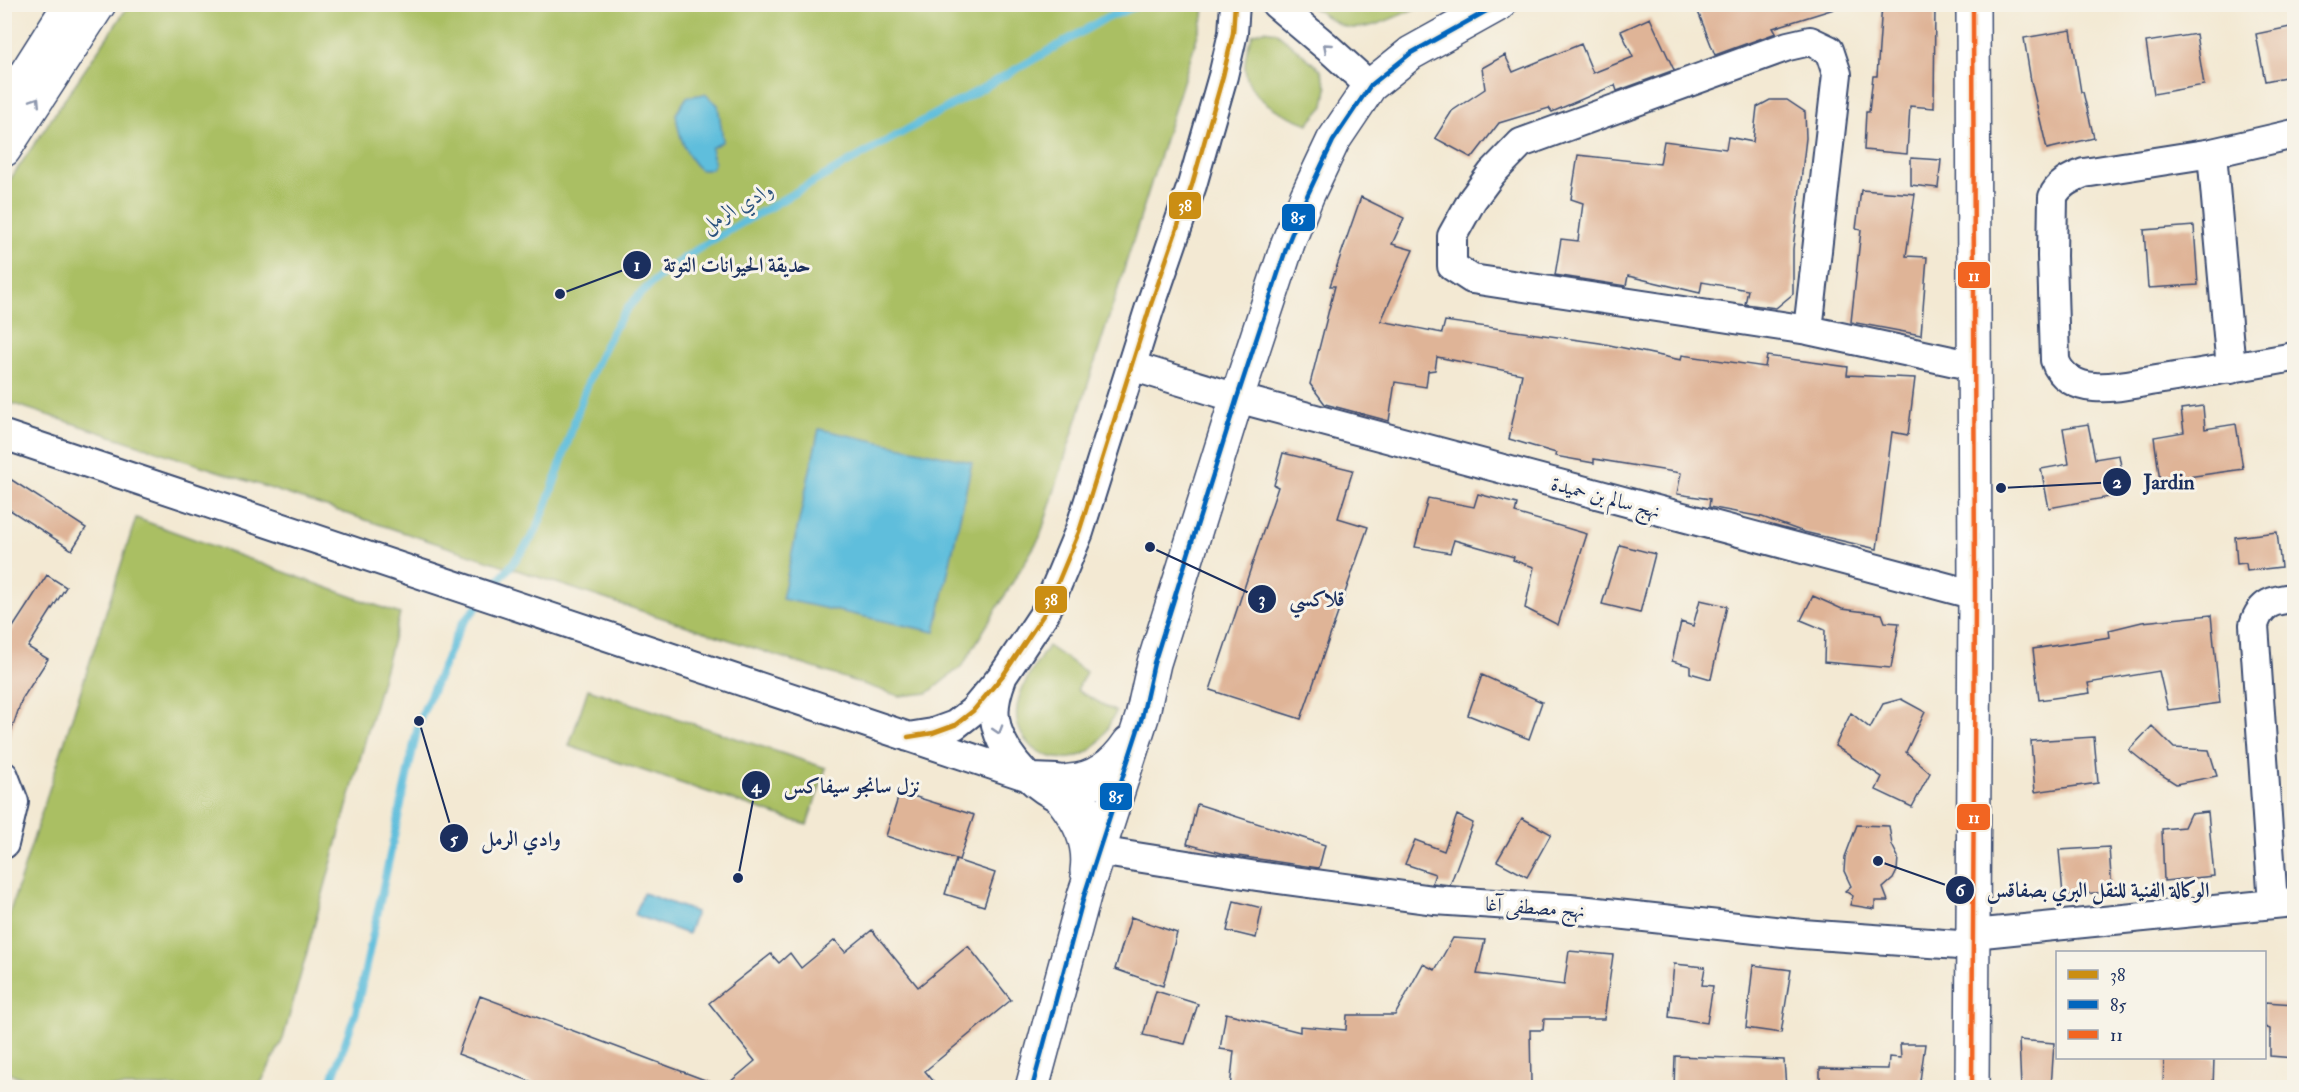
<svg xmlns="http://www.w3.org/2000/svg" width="2299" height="1092" viewBox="0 0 2299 1092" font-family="'IM FELL Double Pica',Amiri,serif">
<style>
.green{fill:#aabf64;stroke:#627761;stroke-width:1.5}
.water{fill:#5ebedc;stroke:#3c769d;stroke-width:1.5}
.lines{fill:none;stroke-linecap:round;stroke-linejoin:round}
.stream{stroke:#5ebedc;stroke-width:8}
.building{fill:#dfb497}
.minor-casing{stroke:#3b4b70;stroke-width:32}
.major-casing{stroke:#3b4b70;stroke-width:36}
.minor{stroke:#fff;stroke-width:28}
.major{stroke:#fff;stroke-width:33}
.bus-1-casing{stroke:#f7f3e8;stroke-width:9}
.bus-2-casing{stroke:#f7f3e8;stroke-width:9}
.bus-3-casing{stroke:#f7f3e8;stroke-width:9}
.bus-1{stroke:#cb8e13;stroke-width:4.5}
.bus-2{stroke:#0065bd;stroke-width:4.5}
.bus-3{stroke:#f26522;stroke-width:4.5}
.oneway{stroke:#8d97ae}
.labels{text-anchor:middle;stroke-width:6;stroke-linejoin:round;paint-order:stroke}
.street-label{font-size:20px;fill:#1b2f5e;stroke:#f7f3e8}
.water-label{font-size:21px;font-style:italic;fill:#2c537e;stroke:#f7f3e8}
.leader{fill:none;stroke:#1b2f5e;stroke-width:2}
.callout-dot{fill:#1b2f5e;stroke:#f7f3e8;stroke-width:2}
.mark-label{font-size:18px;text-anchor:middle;font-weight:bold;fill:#fff}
.callout-label{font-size:21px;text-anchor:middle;font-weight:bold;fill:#1b2f5e;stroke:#f7f3e8;stroke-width:6;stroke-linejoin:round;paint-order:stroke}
.line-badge{stroke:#f7f3e8;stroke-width:2}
.badge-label{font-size:16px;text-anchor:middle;font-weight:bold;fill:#fff}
</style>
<rect width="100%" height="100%" fill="#f7f3e8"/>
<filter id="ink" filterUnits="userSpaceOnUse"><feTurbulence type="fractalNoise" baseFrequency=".0167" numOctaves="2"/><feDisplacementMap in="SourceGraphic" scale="12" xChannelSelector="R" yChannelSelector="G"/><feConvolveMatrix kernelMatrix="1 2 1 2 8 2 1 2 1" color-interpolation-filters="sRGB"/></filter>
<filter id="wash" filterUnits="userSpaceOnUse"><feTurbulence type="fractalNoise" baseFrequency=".008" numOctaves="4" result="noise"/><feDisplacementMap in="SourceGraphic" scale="24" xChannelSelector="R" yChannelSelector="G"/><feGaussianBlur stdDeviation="1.35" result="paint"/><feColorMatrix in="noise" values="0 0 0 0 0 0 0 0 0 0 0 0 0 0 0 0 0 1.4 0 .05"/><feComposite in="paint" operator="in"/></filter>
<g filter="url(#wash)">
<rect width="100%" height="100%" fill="#f3e9d3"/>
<!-- green -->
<path class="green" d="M 129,5 L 1204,5 L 1203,18 L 1040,537 L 963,665 L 928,693 L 899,696 L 5,401 L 5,187 Z
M 1309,5 L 1423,5 C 1404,13 1367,33 1346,27 C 1333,23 1320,12 1309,5 Z
M 1264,30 L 1276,32 L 1321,70 L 1327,88 L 1324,106 L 1308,124 C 1265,107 1228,88 1253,34 Z
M 136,518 L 400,614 L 283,1039 L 259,1087 L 43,1087 L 5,1071 L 5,927 Z
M 1048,646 L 1086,672 L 1077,690 L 1116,712 C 1108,726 1101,745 1086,753 C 1054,770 1012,746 1017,708 C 1019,686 1037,664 1048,646 Z
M 588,689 L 826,768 L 807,825 L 569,746 Z"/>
<!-- water -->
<path class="water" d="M 705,94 L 718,105 L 723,141 L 711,148 L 714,163 L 711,169 L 701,170 C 686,159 678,132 676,114 L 687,97 Z
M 819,429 L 972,462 L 935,632 L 782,599 Z
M 643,893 L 696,912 L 688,934 L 635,915 Z"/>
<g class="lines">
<!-- stream -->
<path class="stream" d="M 489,592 C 502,576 528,547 536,530 C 567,461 579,380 622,316 C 657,265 730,231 782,200 C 888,139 997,82 1102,20 L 1141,4
M 329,1088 L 356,1012 L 419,721 L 461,625 L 482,601"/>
</g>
<g id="blocks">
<!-- building -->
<path class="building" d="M 1695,4 L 1833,4 L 1834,9 L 1773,28 L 1776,33 L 1715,55 Z
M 1882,4 L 1935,4 L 1934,108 L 1910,106 L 1907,154 L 1864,150 L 1866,112 L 1869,112 L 1873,76 L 1877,76 Z
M 1650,18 L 1674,70 L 1617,91 L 1615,85 L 1552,112 L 1549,108 L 1499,123 L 1472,158 L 1435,138 L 1452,111 L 1485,89 L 1482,68 L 1505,55 L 1513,72 L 1581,44 L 1593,73 L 1633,57 L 1621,31 Z
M 2295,26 L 2295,75 L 2265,81 L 2256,34 Z
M 2071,30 L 2081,92 L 2083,92 L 2094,138 L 2047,149 L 2031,81 L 2024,38 Z
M 2196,34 L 2204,85 L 2154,94 L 2146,42 Z
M 1770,100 L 1787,100 L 1805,112 L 1806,138 L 1793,249 L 1793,294 L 1776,308 L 1745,304 L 1748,290 L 1702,282 L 1700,293 L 1628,276 L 1626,286 L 1555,275 L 1561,239 L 1578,241 L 1583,203 L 1571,199 L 1578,155 L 1660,164 L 1664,141 L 1726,149 L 1728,137 L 1753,142 L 1757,107 Z
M 1911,158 L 1941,160 L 1938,188 L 1911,185 Z
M 1861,190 L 1915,194 L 1906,256 L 1927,257 L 1921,335 L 1851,322 L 1861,230 L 1856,229 Z
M 1361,197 L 1404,218 L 1392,244 L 1413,250 L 1381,321 L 1442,333 L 1445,321 L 1600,343 L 1681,360 L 1682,355 L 1765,367 L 1767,356 L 1848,367 L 1847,375 L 1915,378 L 1908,435 L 1892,432 L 1877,549 L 1804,532 L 1762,517 L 1709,507 L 1710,499 L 1677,494 L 1681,473 L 1594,459 L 1594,463 L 1555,456 L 1556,453 L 1509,439 L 1522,374 L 1437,357 L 1435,370 L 1428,371 L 1426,387 L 1395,382 L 1389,421 L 1325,404 L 1310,384 L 1335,286 L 1330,286 Z
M 2194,226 L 2198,285 L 2148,288 L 2144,230 Z
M 2203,406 L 2205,429 L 2236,424 L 2243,469 L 2160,481 L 2154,437 L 2184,432 L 2181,409 Z
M 2088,424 L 2095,459 L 2119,455 L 2126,494 L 2049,508 L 2041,469 L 2069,464 L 2063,428 Z
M 1283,453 L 1353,470 L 1338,518 L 1368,527 L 1301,719 L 1210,690 L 1278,487 L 1274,485 Z
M 4,475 L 86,528 L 72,550 L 4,506 Z
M 1478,494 L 1517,504 L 1515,513 L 1587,534 L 1558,625 L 1525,608 L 1534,567 L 1513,560 L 1514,557 L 1454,540 L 1450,553 L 1415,547 L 1428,498 L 1474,507 Z
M 2277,532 L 2281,567 L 2247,571 L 2246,563 L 2237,564 L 2235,537 Z
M 1620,545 L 1655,554 L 1640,613 L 1602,604 Z
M 47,575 L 66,587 L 28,647 L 48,659 L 22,699 L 8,741 L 4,741 L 4,641 Z
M 1813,596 L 1842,609 L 1882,614 L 1885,622 L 1899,623 L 1891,668 L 1824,662 L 1825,630 L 1801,620 Z
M 1700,600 L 1727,606 L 1711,679 L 1690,673 L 1690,666 L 1672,661 L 1681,622 L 1693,626 Z
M 2211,615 L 2220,703 L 2168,710 L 2159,671 L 2088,683 L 2090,693 L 2039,700 L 2033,649 L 2110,637 L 2109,630 L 2142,622 Z
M 1482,675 L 1542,702 L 1529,739 L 1468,715 Z
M 1901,699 L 1925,712 L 1906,752 L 1930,773 L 1912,807 L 1876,790 L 1882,777 L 1835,746 L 1851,713 L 1870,728 L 1883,704 Z
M 2152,726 L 2174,748 L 2209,750 L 2217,776 L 2176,784 L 2154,770 L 2129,750 Z
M 2094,737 L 2098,783 L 2035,792 L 2031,741 Z
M 900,792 L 974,815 L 959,860 L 886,836 Z
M 1197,804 L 1325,845 L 1319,868 L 1224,854 L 1187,844 Z
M 2208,812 L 2214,876 L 2164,881 L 2162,829 L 2184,827 L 2190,814 Z
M 1457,815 L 1473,823 L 1450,885 L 1432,883 L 1435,874 L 1405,864 L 1415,840 L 1444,851 Z
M 1522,818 L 1551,834 L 1527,877 L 1497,861 Z
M 1857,825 L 1889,826 L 1892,845 L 1898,857 L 1897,871 L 1893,879 L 1883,888 L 1888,901 L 1875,901 L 1875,909 L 1850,905 L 1853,896 L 1845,891 L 1851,886 L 1844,871 L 1845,857 Z
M 2109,847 L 2112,892 L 2063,895 L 2059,850 Z
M 956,860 L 995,873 L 984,906 L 945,894 Z
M 1234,901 L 1262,908 L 1256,938 L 1227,931 Z
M 1131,917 L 1177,933 L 1163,986 L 1115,969 Z
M 872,930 L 918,987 L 968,946 L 1011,1000 L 925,1071 L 939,1088 L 723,1088 L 755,1061 L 709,1003 L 771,954 L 779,963 L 790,953 L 801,968 L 835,940 L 845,952 Z
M 1453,938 L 1485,940 L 1477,974 L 1564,985 L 1569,951 L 1613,955 L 1604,1019 L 1544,1019 L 1543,1030 L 1530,1030 L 1531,1083 L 1481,1088 L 1230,1088 L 1234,1051 L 1220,1049 L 1226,1013 L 1300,1032 L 1300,1026 L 1346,1030 L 1347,1015 L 1395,1015 L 1423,964 L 1435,970 Z
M 1674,964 L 1705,967 L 1702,985 L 1713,986 L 1707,1023 L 1669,1017 Z
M 1753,965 L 1791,970 L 1781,1033 L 1746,1028 Z
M 1156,991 L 1198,1004 L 1185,1044 L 1143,1035 Z
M 480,996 L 721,1086 L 720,1088 L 548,1088 L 458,1054 Z
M 2265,1002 L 2295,1004 L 2295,1058 L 2270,1056 L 2270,1029 L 2265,1027 Z
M 2019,1040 L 2054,1043 L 2051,1088 L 2021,1088 Z
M 1900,1044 L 1925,1044 L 1919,1088 L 1820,1088 L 1820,1068 L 1888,1069 L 1889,1057 L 1901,1058 Z
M 1675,1056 L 1784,1060 L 1786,1088 L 1674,1088 Z
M 2164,1058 L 2214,1058 L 2213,1088 L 2163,1088 Z"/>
</g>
</g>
<g filter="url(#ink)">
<use href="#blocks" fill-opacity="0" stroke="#3b4b70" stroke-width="1.5"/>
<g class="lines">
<defs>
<path id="minor" d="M 1276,4 L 1327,47 L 1370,86
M 2294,134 L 2212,153 L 2084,173 C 2071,178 2058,184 2053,197 L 2052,256 L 2055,360 C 2060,377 2077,386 2094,387 C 2116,389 2141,382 2163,379 C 2207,372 2251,365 2294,357
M 2212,153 L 2231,369
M 1808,330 L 1837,74 L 1829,50 L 1810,41 L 1788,46 L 1521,143 L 1492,173 L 1472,200 L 1452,236 L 1452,266 L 1472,279 L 1808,330 L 1974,366
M 1131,366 L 1237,398 L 1975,595
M 4,435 L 1032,778 L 1057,779 L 1092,785
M 1002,678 C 997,691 993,705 995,719 C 999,749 1027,781 1053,795 C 1071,805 1091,810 1110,817
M 908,737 L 933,733 L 955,725 L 973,711 L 1004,674 L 1046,611 L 1079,532 L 1149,310 L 1192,185 L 1223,76 L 1233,33 L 1235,4
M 4,776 L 14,802 L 4,844
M 1098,851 L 1257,876 L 1434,900 L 1570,909 L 1802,934 L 1973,946
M 2273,904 L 2254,625 C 2261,602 2274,600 2294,598
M 1973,934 L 2294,902"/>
<path id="major" d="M 4,108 L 70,4
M 4,150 L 99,4
M 1069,781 C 1096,780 1115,764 1129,743
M 1062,799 C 1079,821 1091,842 1087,871
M 1032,1088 L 1084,896 L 1142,717 L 1154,663 L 1237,398 L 1288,243 L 1307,196 L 1333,141 L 1370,86 L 1411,53 L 1499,4
M 1972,1088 L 1975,595 L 1973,4"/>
</defs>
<!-- minor casing -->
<use href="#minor" class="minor-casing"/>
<!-- major casing -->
<use href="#major" class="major-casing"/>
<!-- minor -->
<use href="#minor" class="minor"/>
<!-- major -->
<use href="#major" class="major"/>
<defs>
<path id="bus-1" d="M 908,737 L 933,733 L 955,725 L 973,711 L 1004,674 L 1046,611 L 1079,532 L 1149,310 L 1192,185 L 1223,76 L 1233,33 L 1235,4"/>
<path id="bus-2" d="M 1032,1088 L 1084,896 L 1142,717 L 1154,663 L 1237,398 L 1288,243 L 1307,196 L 1333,141 L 1370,86 L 1411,53 L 1499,4"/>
<path id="bus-3" d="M 1972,1088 L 1975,595 L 1973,4"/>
</defs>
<!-- bus-1 casing -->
<use href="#bus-1" class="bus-1-casing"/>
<!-- bus-2 casing -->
<use href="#bus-2" class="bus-2-casing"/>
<!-- bus-3 casing -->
<use href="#bus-3" class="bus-3-casing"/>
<!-- bus-1 -->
<use href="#bus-1" class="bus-1"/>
<!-- bus-2 -->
<use href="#bus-2" class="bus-2"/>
<!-- bus-3 -->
<use href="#bus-3" class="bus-3"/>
</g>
<!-- one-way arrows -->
<defs><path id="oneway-chevron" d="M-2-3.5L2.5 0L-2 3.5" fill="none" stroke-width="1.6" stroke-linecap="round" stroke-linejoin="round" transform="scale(1.5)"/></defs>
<g class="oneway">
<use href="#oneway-chevron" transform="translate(1327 47) rotate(-139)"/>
<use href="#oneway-chevron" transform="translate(36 101) rotate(-57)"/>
<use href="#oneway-chevron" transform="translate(998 730) rotate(73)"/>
</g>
</g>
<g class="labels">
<!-- street labels -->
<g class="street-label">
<text transform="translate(1606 497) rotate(15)" y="7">نهج سالم بن حميدة</text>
<text transform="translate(1535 907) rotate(4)" y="7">نهج مصطفى آغا</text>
</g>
<!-- water labels -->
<g class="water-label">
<text transform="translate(737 207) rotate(-30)" y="7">وادي الرمل</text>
</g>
</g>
<!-- callouts -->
<path class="leader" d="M560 294L637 265M2001 488L2117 482M1150 547L1262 599M738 878L756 785M419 721L454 838M1878 861L1960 890"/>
<g class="callout-dot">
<circle cx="560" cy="294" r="6"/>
<circle cx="2001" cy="488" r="6"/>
<circle cx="1150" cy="547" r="6"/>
<circle cx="738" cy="878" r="6"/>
<circle cx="419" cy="721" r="6"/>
<circle cx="1878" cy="861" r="6"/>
<circle cx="637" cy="265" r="15"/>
<circle cx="2117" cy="482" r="15"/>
<circle cx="1262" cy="599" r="15"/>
<circle cx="756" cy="785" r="15"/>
<circle cx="454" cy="838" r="15"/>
<circle cx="1960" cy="890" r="15"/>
</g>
<g class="mark-label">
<text x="637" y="271">1</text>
<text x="2117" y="488">2</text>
<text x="1262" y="605">3</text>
<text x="756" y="792">4</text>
<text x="454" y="845">5</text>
<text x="1960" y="896">6</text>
</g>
<g class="callout-label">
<text x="737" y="272">حديقة الحيوانات التوتة</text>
<text x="2169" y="489">Jardin</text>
<text x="1317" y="606">قلاكسي</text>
<text x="852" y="793">نزل سانجو سيفاكس</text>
<text x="521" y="846">وادي الرمل</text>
<text x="2098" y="897">الوكالة الفنية للنقل البري بصفاقس</text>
</g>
<g class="line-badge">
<rect x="1168" y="191" width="34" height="29" rx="6" fill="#cb8e13"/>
<rect x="1281" y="203" width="35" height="29" rx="6" fill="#0065bd"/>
<rect x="1957" y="261" width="34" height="28" rx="6" fill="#f26522"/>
<rect x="1034" y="585" width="34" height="29" rx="6" fill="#cb8e13"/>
<rect x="1099" y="782" width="34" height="29" rx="6" fill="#0065bd"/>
<rect x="1956" y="803" width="35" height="28" rx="6" fill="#f26522"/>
</g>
<g class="badge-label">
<text x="1185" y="211">38</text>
<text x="1298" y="223">85</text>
<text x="1974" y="281">11</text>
<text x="1051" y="605">38</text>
<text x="1116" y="802">85</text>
<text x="1974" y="823">11</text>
</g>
<!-- margin -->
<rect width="2299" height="1092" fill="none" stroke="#f7f3e8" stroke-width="24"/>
<!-- legend -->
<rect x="2056" y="951" width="210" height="108" fill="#f7f3e8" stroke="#9fa5b1" stroke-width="1.5"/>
<rect x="2068" y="970" width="30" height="9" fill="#cb8e13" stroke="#9fa5b1" stroke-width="1.5"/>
<text x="2110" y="981" font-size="18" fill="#1b2f5e">38</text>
<rect x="2068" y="1000" width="30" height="9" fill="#0065bd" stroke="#9fa5b1" stroke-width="1.5"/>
<text x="2110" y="1011" font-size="18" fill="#1b2f5e">85</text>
<rect x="2068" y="1030" width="30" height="9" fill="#f26522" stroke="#9fa5b1" stroke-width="1.5"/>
<text x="2110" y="1041" font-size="18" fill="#1b2f5e">11</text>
</svg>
